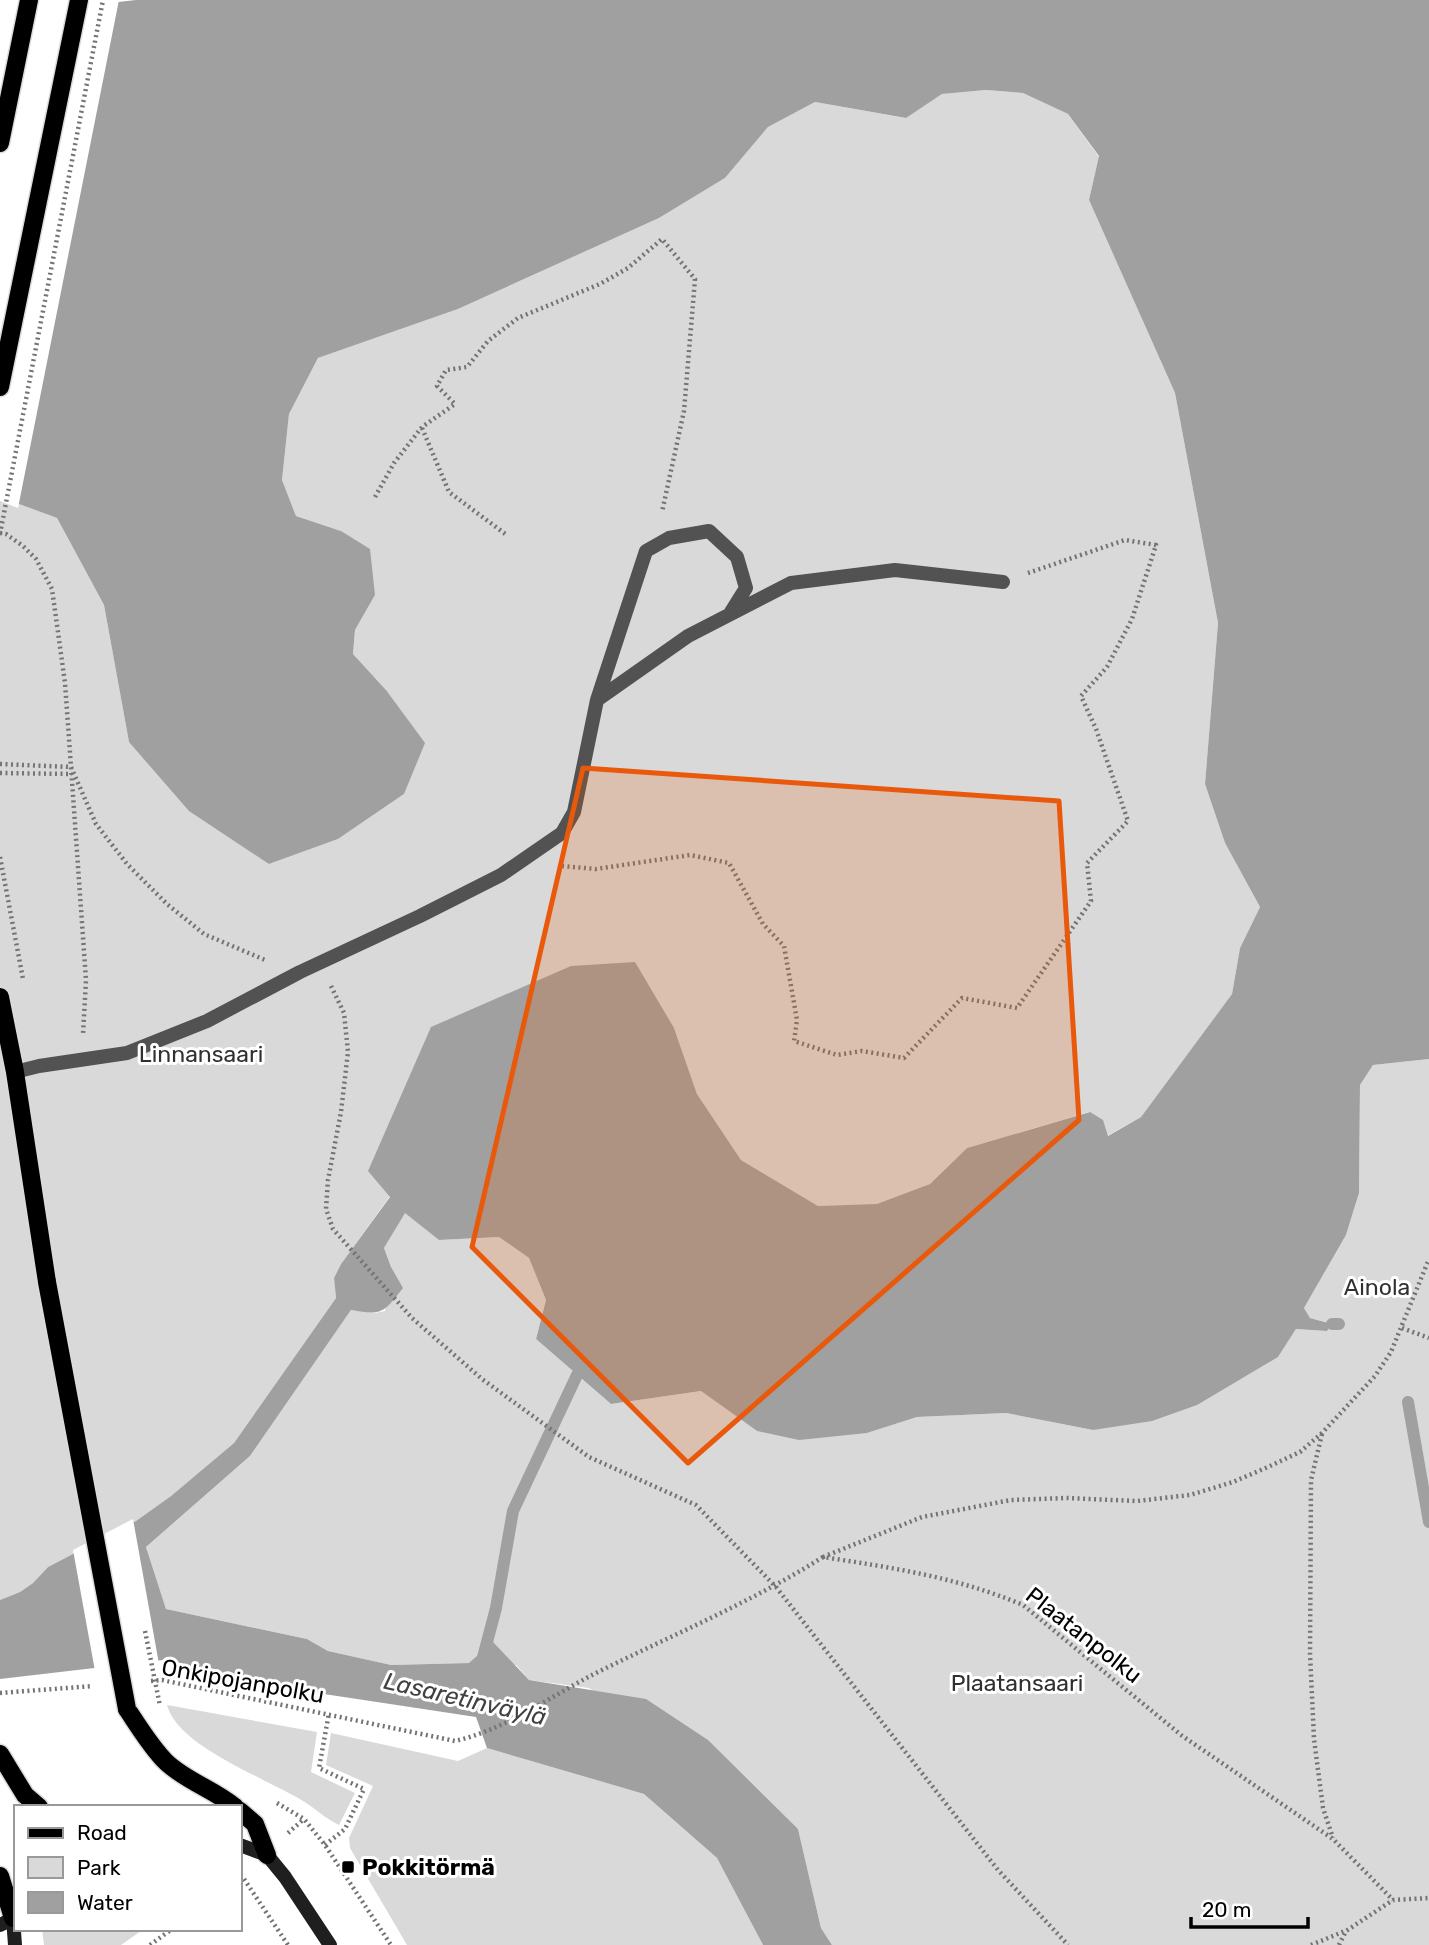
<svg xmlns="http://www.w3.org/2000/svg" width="1429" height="1945" viewBox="0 0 1429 1945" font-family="Rubik,sans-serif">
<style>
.green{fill:#d9d9d9}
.water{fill:#a0a0a0}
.pier{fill:#fff}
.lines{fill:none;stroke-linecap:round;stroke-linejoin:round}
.stream{stroke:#a0a0a0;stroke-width:12}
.primary-casing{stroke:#dbdbdb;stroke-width:21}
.path{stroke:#747474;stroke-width:4.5;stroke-dasharray:2 3.5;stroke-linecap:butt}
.lane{stroke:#525252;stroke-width:14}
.secondary{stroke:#1f1f1f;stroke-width:14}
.primary{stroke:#000;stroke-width:18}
.primary-bridge-casing{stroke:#dbdbdb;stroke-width:21;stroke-linecap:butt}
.path-bridge{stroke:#747474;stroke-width:4.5;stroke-dasharray:2 3.5;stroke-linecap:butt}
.primary-bridge{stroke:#000;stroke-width:18}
.marked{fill:#e8590c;fill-opacity:0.2;stroke:#e8590c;stroke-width:5;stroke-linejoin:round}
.poi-dot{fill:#000;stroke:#fff;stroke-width:2.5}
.labels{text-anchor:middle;stroke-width:6;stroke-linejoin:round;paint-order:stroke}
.park-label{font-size:23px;fill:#303030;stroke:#fff}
.street-label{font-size:23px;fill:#000;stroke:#fff}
.poi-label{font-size:23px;font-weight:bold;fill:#000;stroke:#fff;text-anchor:start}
.water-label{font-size:24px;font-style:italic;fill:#414141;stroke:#fff}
</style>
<rect width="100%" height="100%" fill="#fff"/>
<!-- green -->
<path class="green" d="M 986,90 L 1023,93 L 1068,114 L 1099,157 L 1089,200 L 1175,393 L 1218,623 L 1205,784 L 1225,843 L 1260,907 L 1240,948 L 1232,994 L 1141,1117 L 1107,1136 L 1089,1112 L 967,1148 L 930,1184 L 877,1205 L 818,1206 L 741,1160 L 697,1094 L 674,1028 L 390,1196 L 341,1264 L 334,1278 L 336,1298 L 234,1443 L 171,1496 L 136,1521 L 48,1567 L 33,1583 L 20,1592 L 0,1600 L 0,497 L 57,518 L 104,605 L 129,742 L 269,864 L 338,839 L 404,794 L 386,690 L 353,654 L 355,630 L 375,595 L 341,531 L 296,516 L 282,480 L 289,414 L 318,358 L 458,309 L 659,218 L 725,178 L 768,127 L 815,102 L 905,118 L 942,94 Z
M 1429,1059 L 1429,1945 L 832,1945 L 821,1928 L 798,1829 L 589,1688 L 529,1680 L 516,1665 L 469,1663 L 391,1665 L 328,1651 L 307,1639 L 166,1609 L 146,1547 L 250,1456 L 351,1310 L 375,1313 L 385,1311 L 391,1267 L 384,1248 L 405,1212 L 439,1240 L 499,1237 L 529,1258 L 546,1300 L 536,1339 L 611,1404 L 701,1391 L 757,1431 L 867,1433 L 917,1417 L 1006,1413 L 1093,1430 L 1278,1357 L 1296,1329 L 1327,1331 L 1332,1324 L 1310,1318 L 1304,1308 L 1346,1235 L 1359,1193 L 1360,1085 L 1373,1065 Z
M 167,1705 L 317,1732 L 311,1772 L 355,1793 L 339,1825 C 326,1819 316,1809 303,1801 C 266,1778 178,1747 167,1705 Z
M 331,1733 L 458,1761 L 487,1748 L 644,1794 L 717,1858 L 763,1945 L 407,1945 L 350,1848 L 349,1838 L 373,1786 L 326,1765 Z
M 42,1929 L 144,1929 L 121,1945 L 44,1945 Z"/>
<!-- water -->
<path class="water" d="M 0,0 L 109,3 L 136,0 L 1429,0 L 1429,1059 L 1373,1065 L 1360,1085 L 1359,1193 L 1346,1235 L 1304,1308 L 1310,1318 L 1332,1324 L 1327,1331 L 1296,1329 L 1278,1357 L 1197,1405 L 1152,1421 L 1093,1430 L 1006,1413 L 917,1417 L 867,1433 L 799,1440 L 757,1431 L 701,1391 L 611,1404 L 536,1339 L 546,1300 L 529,1258 L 499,1237 L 439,1240 L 405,1213 L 384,1248 L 391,1267 L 403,1288 C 384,1312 383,1316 351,1310 L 250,1456 L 146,1547 L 166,1609 L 307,1639 L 328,1651 L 391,1665 L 469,1663 L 493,1642 L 529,1680 L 646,1699 L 708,1740 L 798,1829 L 821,1928 L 832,1945 L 763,1945 L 717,1858 L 644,1794 L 487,1748 L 476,1717 L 324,1694 L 163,1660 L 0,1679 L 0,1600 L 20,1592 L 33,1583 L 48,1567 L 136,1521 L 171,1496 L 234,1443 L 336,1298 L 334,1278 L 341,1264 L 390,1197 L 368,1171 L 431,1027 L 571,966 L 635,962 L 674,1028 L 697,1094 L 741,1160 L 818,1206 L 877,1204 L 930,1184 L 967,1148 L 1090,1112 L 1103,1120 L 1108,1136 L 1141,1117 L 1232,994 L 1240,948 L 1260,907 L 1225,843 L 1205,784 L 1218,623 L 1175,393 L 1089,200 L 1099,156 L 1068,114 L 1023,93 L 986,90 L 942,94 L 906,118 L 815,102 L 768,127 L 725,178 L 659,218 L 458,309 L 318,358 L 289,414 L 282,480 L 296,516 L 341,531 L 370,549 L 375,595 L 355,630 L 353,654 L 386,690 L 425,743 L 404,794 L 338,839 L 269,864 L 189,811 L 129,742 L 104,605 L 57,518 L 0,497 Z"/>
<!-- pier -->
<path class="pier" d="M 0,0 L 119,0 L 18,508 L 0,501 Z
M 133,1519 L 159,1664 L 95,1671 L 73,1550 Z"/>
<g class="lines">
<!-- stream -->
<path class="stream" d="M 1332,1324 L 1339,1324
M 1408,1402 L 1429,1522
M 482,1661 L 496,1608 L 513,1511 L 577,1375"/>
<defs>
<path id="primary" d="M 0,143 L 29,0
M 0,387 L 79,0
M 0,997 L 15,1072 L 47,1282
M 127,1709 C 139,1727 151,1747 166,1762 C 186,1781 213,1789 235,1807
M 0,1754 L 25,1795 L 39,1807
M 240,1811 L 255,1824 L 267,1855
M 0,1876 L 13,1918"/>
</defs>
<!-- primary casing -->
<use href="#primary" class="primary-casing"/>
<!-- path -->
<path class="path" d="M 422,428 L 449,492 L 508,536
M 375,497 L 394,463 L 422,427 L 455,404 L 437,386 L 446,370 L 467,367 L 488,341 L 518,318 L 600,284 L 628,268 L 662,239 L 695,279 L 684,411 L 662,512
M 0,533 L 6,534 L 23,546 L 36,559 L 52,589 L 65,683 L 71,767 L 96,824 L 127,864 L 167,904 L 204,934 L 265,960
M 0,764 L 71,767 L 86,980 L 83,1034
M 0,773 L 72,774
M 0,857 L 23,979
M 562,866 L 596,869 L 690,855 L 729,863 L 763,924 L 784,946 L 797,1020 L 794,1041 L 837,1055 L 862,1051 L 904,1058 L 962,998 L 1017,1008 L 1091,901 L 1087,863 L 1128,821 L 1096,729 L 1081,696 L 1107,667 L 1132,619 L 1156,545 L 1125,540 L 1028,573
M 331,986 L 344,1013 L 348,1052 L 341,1112 L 328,1180 L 326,1209 L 333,1229 L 412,1318 L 482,1379 L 589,1457 L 696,1505 L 776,1587 L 998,1870 L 1068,1945
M 1402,1328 L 1429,1338
M 1322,1434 L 1311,1480 L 1310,1654 L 1314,1739 L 1323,1808 L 1333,1838
M 823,1557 L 922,1517 L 1011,1500 L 1066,1498 L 1137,1501 L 1190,1495 L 1233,1482 L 1268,1467 L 1300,1452 L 1322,1433 L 1375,1376 L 1391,1352 L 1429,1259
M 151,1681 L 162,1680 L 455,1741 C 504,1730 550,1697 594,1674 C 672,1635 750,1603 823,1557 C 894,1568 956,1577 1023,1605 L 1181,1735 L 1333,1839 L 1393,1900
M 0,1693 L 93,1686
M 277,1803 L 304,1819 L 325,1845 L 391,1945
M 288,1833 L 304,1819
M 325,1845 L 345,1829 L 364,1789 L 319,1768 L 329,1713
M 244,1879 L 288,1945
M 150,1945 L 172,1929
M 1311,1945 L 1345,1931
M 1339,1945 L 1346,1931 L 1393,1900 L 1429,1898"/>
<!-- lane -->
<path class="lane" d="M 597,700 L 646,551 L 669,538 L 709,531 L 737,557 L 746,588 L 731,612
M 15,1072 L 39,1066 L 127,1053 L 207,1021 L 300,972 L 420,916 L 501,875 L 562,833 L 574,812 L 597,700 L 688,636 L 791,583 L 895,570 L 1003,582"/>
<!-- secondary -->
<path class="secondary" d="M 240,1845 L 267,1855 L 285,1877 L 330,1945
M 13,1918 L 15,1945
M 0,1925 L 16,1917"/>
<!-- primary -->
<use href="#primary" class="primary"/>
<defs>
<path id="primary-bridge" d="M 47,1282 L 127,1709"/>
</defs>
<!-- primary-bridge casing -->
<use href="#primary-bridge" class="primary-bridge-casing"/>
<!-- path-bridge -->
<path class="path-bridge" d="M 0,534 L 103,0
M 145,1631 L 160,1706"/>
<!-- primary-bridge -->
<use href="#primary-bridge" class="primary-bridge"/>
</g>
<!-- marked area -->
<path class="marked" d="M 583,768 L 1059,801 L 1079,1120 L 688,1463 L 472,1247 Z"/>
<!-- markers -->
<rect class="poi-dot" x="341" y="1860" width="14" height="14" rx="3.5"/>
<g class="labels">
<!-- park labels -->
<g class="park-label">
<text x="201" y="1062">Linnansaari</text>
<text x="1377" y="1295">Ainola</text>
<text x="1017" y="1691">Plaatansaari</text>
</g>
<!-- street labels -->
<g class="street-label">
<text transform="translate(1084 1635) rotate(38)" y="8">Plaatanpolku</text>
<text transform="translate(243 1681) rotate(10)" y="8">Onkipojanpolku</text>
</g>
<!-- poi labels -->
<g class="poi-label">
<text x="362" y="1875">Pokkitörmä</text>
</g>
<!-- water labels -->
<g class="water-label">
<text transform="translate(465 1699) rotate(13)" y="8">Lasaretinväylä</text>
</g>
</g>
<!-- legend -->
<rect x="14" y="1805" width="228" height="126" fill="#ffffff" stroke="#999999" stroke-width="2"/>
<rect x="28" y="1828" width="35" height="10" fill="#000000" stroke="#999999" stroke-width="2"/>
<text x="77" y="1840" font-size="21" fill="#000000">Road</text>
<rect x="28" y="1857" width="35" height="21" fill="#d9d9d9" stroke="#999999" stroke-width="2"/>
<text x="77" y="1875" font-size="21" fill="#000000">Park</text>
<rect x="28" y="1892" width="35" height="21" fill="#a0a0a0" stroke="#999999" stroke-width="2"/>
<text x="77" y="1910" font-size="21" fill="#000000">Water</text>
<!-- scale -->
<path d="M1191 1917v10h117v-10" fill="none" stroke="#000000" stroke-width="3.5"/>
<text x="1202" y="1917" font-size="21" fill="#000000" stroke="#ffffff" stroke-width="5" paint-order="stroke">20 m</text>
</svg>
